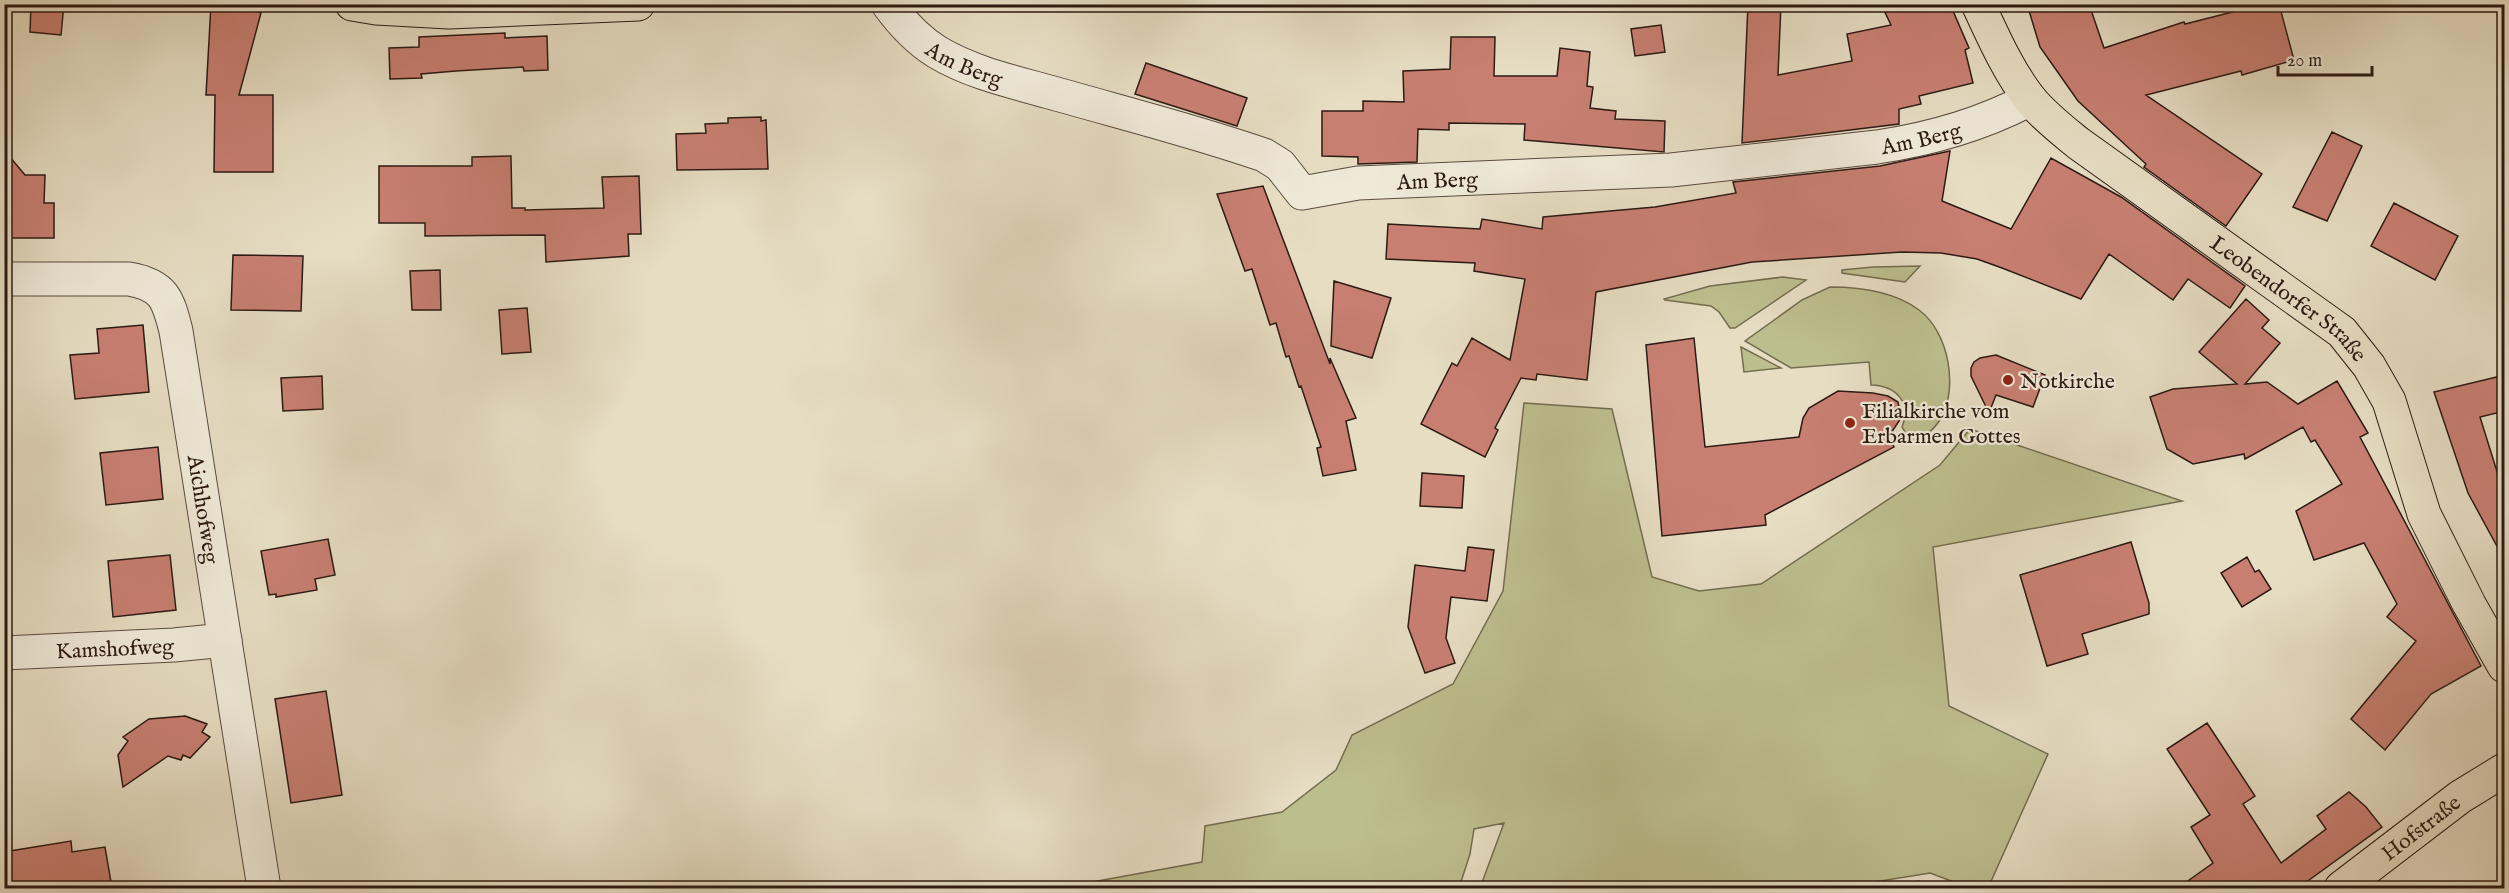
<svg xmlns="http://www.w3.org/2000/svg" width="2509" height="893" viewBox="0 0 2509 893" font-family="'IM FELL English',serif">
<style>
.green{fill:#bdbe8e;stroke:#746c50;stroke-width:1.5}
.building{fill:#c87f72;stroke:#2c1a13;stroke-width:1.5}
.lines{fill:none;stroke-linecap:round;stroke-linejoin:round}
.minor-casing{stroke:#5a4b3f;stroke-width:35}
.major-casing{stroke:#2c1a13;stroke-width:35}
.minor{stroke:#efe9d8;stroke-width:33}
.major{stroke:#e6ddc3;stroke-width:33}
.poi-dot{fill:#8f2418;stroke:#efe9d8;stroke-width:2}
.labels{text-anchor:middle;stroke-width:4.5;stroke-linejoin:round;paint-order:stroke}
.street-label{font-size:22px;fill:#2c1a13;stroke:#efe9d8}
.poi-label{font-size:22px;fill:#2c1a13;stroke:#efe9d8;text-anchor:start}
</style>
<rect width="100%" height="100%" fill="#e6ddc3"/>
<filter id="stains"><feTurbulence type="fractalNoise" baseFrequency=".00333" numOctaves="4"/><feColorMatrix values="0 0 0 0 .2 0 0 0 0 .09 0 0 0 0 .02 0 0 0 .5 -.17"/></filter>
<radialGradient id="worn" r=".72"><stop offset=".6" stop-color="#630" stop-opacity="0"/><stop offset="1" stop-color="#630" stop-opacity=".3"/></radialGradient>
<!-- green -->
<path class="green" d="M 1920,266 L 1905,282 L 1842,273 L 1842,270 L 1873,267 Z
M 1783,277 L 1806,280 L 1735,328 L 1730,328 L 1719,312 L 1711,306 L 1665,300 L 1664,299 L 1710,286 Z
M 1830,287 C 1860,287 1895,292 1919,310 C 1949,332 1959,389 1940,420 C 1933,431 1923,438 1912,444 L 1902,427 C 1912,403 1897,386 1871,385 L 1869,362 L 1791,368 L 1745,341 L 1802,300 Z
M 1741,347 L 1781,368 L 1744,372 Z
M 1524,403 L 1612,409 L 1652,577 L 1699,591 L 1761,584 L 1940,465 L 1970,429 L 2182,501 L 1933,547 L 1949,706 L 2048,754 L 1988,888 L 1970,888 L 1930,873 L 1837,888 L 1480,888 L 1504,823 L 1474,829 L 1470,854 L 1459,888 L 1059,888 L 1202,862 L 1205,826 L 1282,812 L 1336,770 L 1352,735 L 1453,684 L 1503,591 Z
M 1919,881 L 1923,888 L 1880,888 Z"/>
<!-- building -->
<path class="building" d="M 31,4 L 64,4 L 61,35 L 30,32 Z
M 211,4 L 239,4 L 261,13 L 239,95 L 273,95 L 273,172 L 214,172 L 215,95 L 206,95 Z
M 1748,4 L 1781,4 L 1778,75 L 1852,61 L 1847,34 L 1891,25 L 1881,4 L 1950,4 L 1969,48 L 1965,50 L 1973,83 L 1919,96 L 1921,104 L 1899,109 L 1899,124 L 1742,143 Z
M 2027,4 L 2089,4 L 2104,48 L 2184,22 L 2185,24 L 2264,4 L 2279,4 L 2294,60 L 2242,75 L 2241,71 L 2146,95 L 2262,174 L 2226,226 L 2144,167 L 2146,164 L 2078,101 L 2040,47 Z
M 1661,25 L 1665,52 L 1635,56 L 1631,29 Z
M 505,33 L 505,38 L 547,36 L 548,70 L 524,71 L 523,67 L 456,71 L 421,74 L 422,78 L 390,79 L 389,48 L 419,47 L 419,37 Z
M 1451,37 L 1495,37 L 1494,76 L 1557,76 L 1560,48 L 1590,52 L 1587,86 L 1593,87 L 1590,108 L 1616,111 L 1615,119 L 1665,121 L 1664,152 L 1524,140 L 1525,124 L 1449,123 L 1449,130 L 1418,129 L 1417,162 L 1358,164 L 1358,157 L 1322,156 L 1322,111 L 1363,111 L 1363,101 L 1404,102 L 1403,71 L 1450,69 Z
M 1146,63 L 1247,98 L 1237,126 L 1135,94 Z
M 761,117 L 761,121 L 766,120 L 768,169 L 677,170 L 676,134 L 706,133 L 705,124 L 728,123 L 728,118 Z
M 2332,132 L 2362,146 L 2327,221 L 2293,207 Z
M 4,150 L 25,175 L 45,175 L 44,203 L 54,203 L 54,238 L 4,238 Z
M 1950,151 L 1942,201 L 2011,229 L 2051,158 L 2121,197 L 2245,286 L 2230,308 L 2188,279 L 2173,300 L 2109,254 L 2081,299 L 2002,268 L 1977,259 L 1941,253 L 1902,252 L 1752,262 L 1596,292 L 1587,380 L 1537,374 L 1536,380 L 1521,378 L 1495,428 L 1498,430 L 1485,457 L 1421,424 L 1452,363 L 1457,366 L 1472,338 L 1510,360 L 1525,279 L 1474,271 L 1475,263 L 1386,259 L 1388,224 L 1480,229 L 1482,219 L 1542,229 L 1543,217 L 1655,207 L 1736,193 L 1733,182 L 1880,166 Z
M 511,156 L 512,208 L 525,208 L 525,210 L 604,208 L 602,177 L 639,176 L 641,234 L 628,234 L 629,256 L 546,262 L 545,235 L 425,236 L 425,223 L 379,223 L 379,166 L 472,166 L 472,157 Z
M 1263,186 L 1330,364 L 1330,358 L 1356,418 L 1346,421 L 1356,470 L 1323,476 L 1317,448 L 1321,447 L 1301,386 L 1299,387 L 1289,356 L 1286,357 L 1276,323 L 1270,325 L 1252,269 L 1245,271 L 1217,194 Z
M 2394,203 L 2458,236 L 2435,280 L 2371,246 Z
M 233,255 L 303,256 L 301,311 L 231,310 Z
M 440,270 L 441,310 L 412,310 L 410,271 Z
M 1334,281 L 1391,298 L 1372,358 L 1331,346 Z
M 2246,299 L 2269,320 L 2262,328 L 2280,343 L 2245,384 L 2267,382 L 2298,404 L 2337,381 L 2368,433 L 2360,437 L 2481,666 L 2431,694 L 2385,750 L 2351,719 L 2416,641 L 2387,617 L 2397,604 L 2364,543 L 2314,560 L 2296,511 L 2342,484 L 2315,440 L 2311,442 L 2303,427 L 2245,459 L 2244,454 L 2193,464 L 2167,449 L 2150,397 L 2173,389 L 2237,384 L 2199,352 Z
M 527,308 L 531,352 L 502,354 L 499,310 Z
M 143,325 L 149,392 L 75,399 L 70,355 L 99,353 L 97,329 Z
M 1694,338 L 1705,447 L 1799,437 L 1803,418 L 1809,408 L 1838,391 L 1873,393 L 1888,396 L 1898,402 L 1901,418 L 1889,436 L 1894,447 L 1765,515 L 1766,525 L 1662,536 L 1646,345 Z
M 1996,355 L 2045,375 L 2033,407 L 1996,395 L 1989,413 L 1971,376 L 1971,368 L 1974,362 L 1980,358 Z
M 2505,375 L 2505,411 L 2480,417 L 2499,478 L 2505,488 L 2505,561 L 2468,493 L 2434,392 Z
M 322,376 L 323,409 L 283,411 L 281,378 Z
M 158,447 L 163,499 L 106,505 L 100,453 Z
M 1422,473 L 1464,476 L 1462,508 L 1420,506 Z
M 328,539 L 335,575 L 315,579 L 317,590 L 276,597 L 276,594 L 269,595 L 261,551 Z
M 2131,542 L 2149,603 L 2149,614 L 2082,634 L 2088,654 L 2047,666 L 2020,575 Z
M 1468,547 L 1494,550 L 1487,601 L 1451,597 L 1446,638 L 1455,663 L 1425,673 L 1408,627 L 1415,565 L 1465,571 Z
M 170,555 L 176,610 L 113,617 L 108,561 Z
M 2247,557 L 2255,572 L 2259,570 L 2271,589 L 2242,607 L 2221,573 Z
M 326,691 L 342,795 L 291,803 L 275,699 Z
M 185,716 L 207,724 L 202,732 L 210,737 L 190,758 L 183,755 L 181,760 L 168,756 L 123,787 L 118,755 L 128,741 L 123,737 L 149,719 Z
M 2207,723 L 2255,796 L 2243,804 L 2281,863 L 2326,829 L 2317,816 L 2349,792 L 2366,807 L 2382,827 L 2298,888 L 2178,888 L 2213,863 L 2191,827 L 2210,815 L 2167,749 Z
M 71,841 L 72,852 L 105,847 L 112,888 L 4,888 L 4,852 Z"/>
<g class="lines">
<defs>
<g id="minor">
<path id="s1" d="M 888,4 C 901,22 918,40 937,52 C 972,73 1014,82 1053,93 C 1123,113 1195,131 1264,155 L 1280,165 L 1302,193 L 1358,183 L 1671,170 L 1877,147 C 1931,139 1981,125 2030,99"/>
<path id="s2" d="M 4,279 L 129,279 C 164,285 168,299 176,331 L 264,888"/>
<path id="s3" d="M 4,653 L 174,645 L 225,640"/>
</g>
<g id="major">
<path d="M 352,4 L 376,8 L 449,12 L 638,4"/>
<path id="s4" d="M 1978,4 C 1993,36 2008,71 2030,99 C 2044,116 2062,130 2078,143 L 2342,332 L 2369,366 L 2389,401 L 2424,514 L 2469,604 L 2504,666"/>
<path id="s5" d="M 2341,888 L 2460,797 L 2504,770"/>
</g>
</defs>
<!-- minor casing -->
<use href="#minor" class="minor-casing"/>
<!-- major casing -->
<use href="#major" class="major-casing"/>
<!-- minor -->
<use href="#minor" class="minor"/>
<!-- major -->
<use href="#major" class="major"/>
</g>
<!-- markers -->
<g class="poi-dot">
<circle cx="2008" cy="380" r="6"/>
<circle cx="1850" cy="423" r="6"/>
</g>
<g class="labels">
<!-- street labels -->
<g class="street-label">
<text dy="8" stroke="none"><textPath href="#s1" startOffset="99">Am Berg</textPath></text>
<text dy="8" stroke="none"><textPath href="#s1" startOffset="1089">Am Berg</textPath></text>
<text dy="8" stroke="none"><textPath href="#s1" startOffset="603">Am Berg</textPath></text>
<text dy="8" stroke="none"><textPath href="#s4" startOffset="436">Leobendorfer Straße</textPath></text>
<text dy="8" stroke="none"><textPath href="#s2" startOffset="382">Aichhofweg</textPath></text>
<text dy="8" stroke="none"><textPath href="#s3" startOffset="111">Kamshofweg</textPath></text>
<text dy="8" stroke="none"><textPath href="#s5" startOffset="100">Hofstraße</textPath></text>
</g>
<!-- poi labels -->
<g class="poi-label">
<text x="2020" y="388">Notkirche</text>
<text x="1862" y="418">Filialkirche vom<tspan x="1862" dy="25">Erbarmen Gottes</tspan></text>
</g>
</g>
<!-- margin -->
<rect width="2509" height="893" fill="none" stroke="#e6ddc3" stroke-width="24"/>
<rect x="6" y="6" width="2497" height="881" fill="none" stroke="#2c1a13" stroke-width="3"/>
<rect x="12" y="12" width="2485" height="869" fill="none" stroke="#2c1a13" stroke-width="1.5"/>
<!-- scale -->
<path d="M2278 66v9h94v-9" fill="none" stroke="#2c1a13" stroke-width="3"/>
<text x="2287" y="66" font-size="18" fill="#2c1a13" stroke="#efe9d8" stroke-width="4.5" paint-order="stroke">20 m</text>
<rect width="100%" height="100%" filter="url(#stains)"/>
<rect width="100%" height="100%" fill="url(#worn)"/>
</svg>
